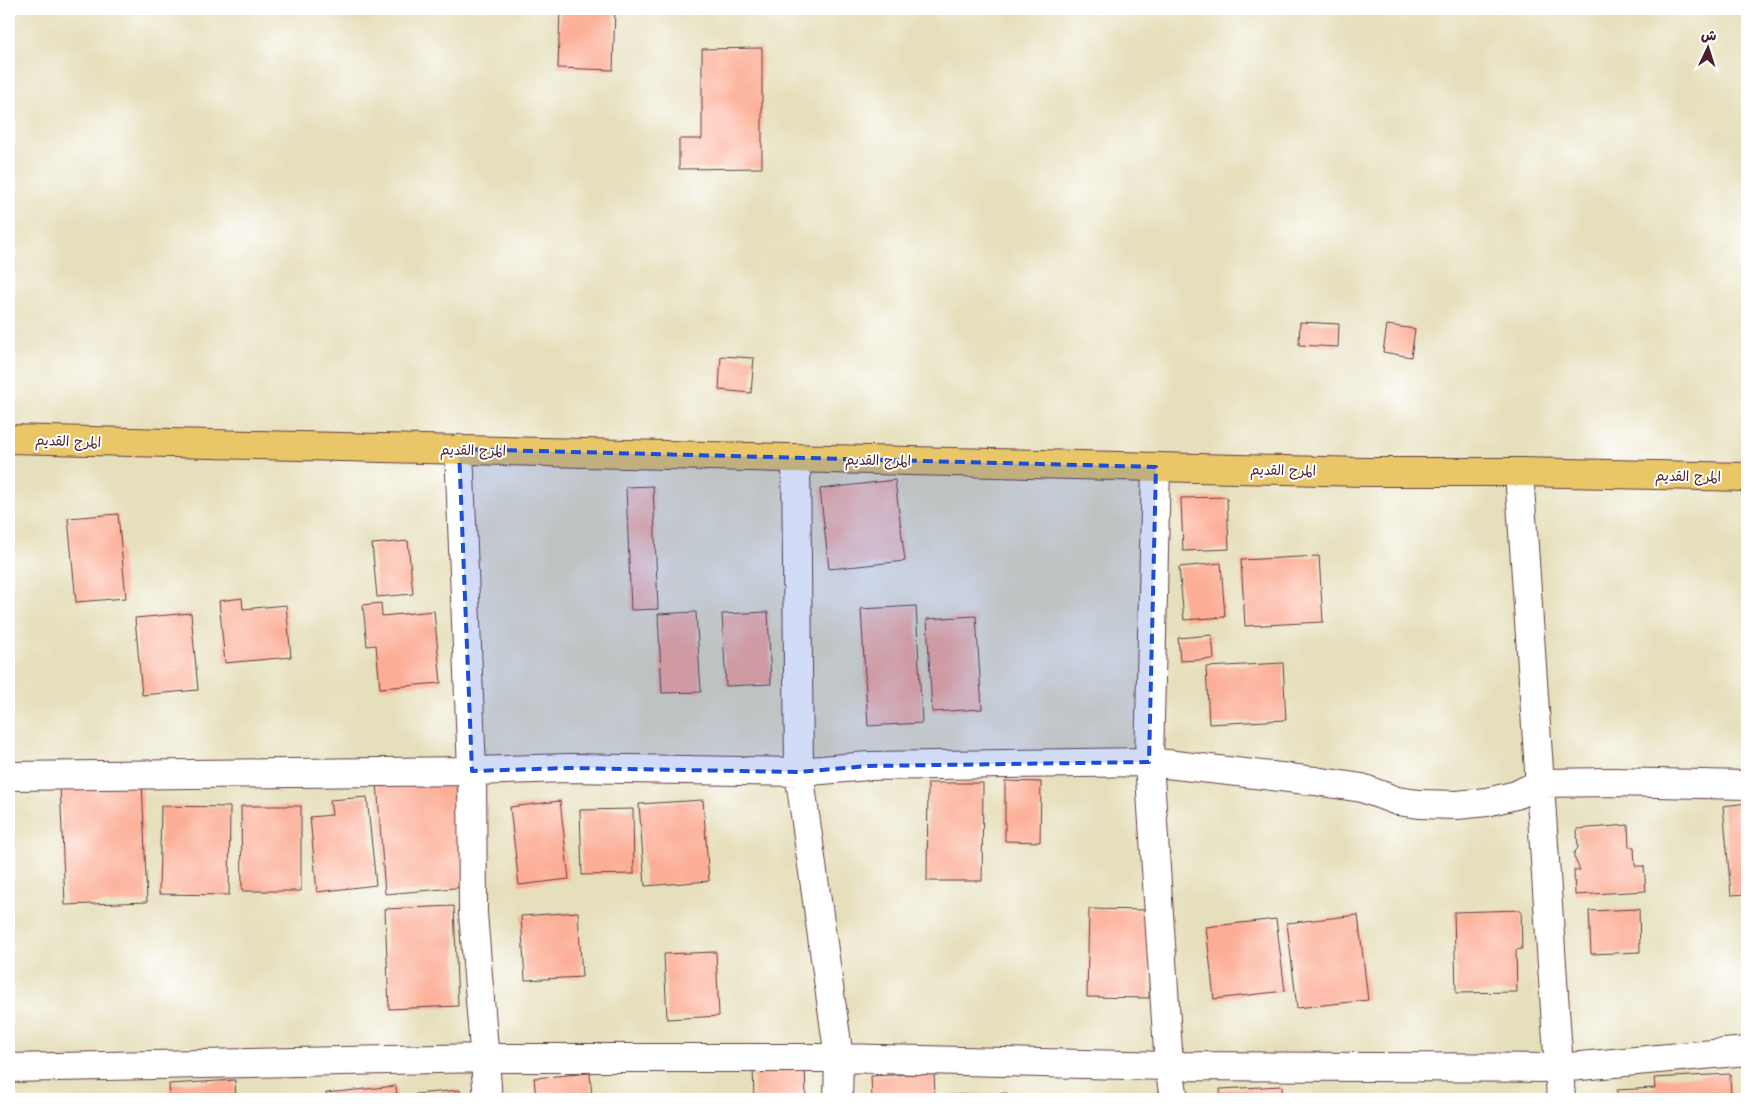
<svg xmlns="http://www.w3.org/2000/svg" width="1756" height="1108" viewBox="0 0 1756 1108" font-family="'Shantell Sans','Playpen Sans Arabic',sans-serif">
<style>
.building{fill:#fcad95}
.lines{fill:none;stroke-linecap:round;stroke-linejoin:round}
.minor-casing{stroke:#613c41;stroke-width:30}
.primary-casing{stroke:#613c41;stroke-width:30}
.minor{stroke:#fff;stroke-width:28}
.primary{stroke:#e9c769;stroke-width:28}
.marked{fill:#1d4ed8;fill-opacity:0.2;stroke:#1d4ed8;stroke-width:4;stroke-dasharray:10 6;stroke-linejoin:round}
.labels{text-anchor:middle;stroke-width:4;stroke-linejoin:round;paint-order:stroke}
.street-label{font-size:14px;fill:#4a1f2b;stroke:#fff}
</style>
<rect width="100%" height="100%" fill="#fff"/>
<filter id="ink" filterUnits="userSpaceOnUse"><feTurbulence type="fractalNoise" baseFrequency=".02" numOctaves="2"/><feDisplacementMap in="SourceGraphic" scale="10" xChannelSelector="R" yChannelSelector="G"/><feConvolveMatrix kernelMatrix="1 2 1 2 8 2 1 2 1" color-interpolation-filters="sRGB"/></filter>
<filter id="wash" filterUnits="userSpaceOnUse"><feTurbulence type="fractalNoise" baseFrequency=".0096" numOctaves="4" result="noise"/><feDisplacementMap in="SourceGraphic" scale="20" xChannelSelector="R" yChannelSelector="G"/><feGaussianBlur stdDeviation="1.12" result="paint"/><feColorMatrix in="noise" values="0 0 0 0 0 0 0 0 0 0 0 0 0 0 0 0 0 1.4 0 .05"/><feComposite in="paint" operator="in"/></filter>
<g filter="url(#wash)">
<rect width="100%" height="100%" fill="#e6dfbb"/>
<g id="blocks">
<!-- building -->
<path class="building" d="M 560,9 L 615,9 L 613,70 L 558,68 Z
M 762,48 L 762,168 L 679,169 L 679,139 L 702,139 L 702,49 Z
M 1300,322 L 1339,324 L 1338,347 L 1299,345 Z
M 1387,325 L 1415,329 L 1411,357 L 1383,352 Z
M 721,356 L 754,358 L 751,393 L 719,390 Z
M 895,480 L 905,561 L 829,569 L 820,489 Z
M 653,486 L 658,609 L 631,610 L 626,487 Z
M 1227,497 L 1229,549 L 1183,551 L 1181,498 Z
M 118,514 L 126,598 L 76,602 L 68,518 Z
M 408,541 L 413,594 L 377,597 L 372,544 Z
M 1319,556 L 1323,622 L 1245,626 L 1241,560 Z
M 1221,563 L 1225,617 L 1184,620 L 1179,567 Z
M 242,598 L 243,609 L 286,605 L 291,657 L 225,663 L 219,601 Z
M 381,603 L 382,616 L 434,611 L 441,683 L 380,688 L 376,645 L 367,646 L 363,605 Z
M 916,606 L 922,723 L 868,726 L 861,609 Z
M 696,612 L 701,692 L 662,693 L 658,614 Z
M 768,612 L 771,684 L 726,686 L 722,614 Z
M 191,613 L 198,690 L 142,695 L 135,618 Z
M 976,616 L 982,709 L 932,712 L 927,619 Z
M 1212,635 L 1214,659 L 1180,661 L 1178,638 Z
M 1283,663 L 1286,720 L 1209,724 L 1206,667 Z
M 457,775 L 466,887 L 385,894 L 377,782 Z
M 142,780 L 147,902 L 65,905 L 60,783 Z
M 1005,781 L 1041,782 L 1040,842 L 1005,841 Z
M 928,783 L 983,783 L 982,881 L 927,881 Z
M 367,797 L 376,885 L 317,892 L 310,817 L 332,815 L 330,800 Z
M 703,800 L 709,881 L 645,886 L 639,804 Z
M 560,801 L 569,879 L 519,885 L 510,807 Z
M 1747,803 L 1747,894 L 1731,895 L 1723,806 Z
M 161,806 L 230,807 L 229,895 L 159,894 Z
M 241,806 L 301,806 L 301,891 L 242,891 Z
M 633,809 L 634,874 L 582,875 L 580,810 Z
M 1628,825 L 1629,847 L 1634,847 L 1635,866 L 1644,866 L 1646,891 L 1575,895 L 1574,870 L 1580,870 L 1574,857 L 1574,853 L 1578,848 L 1577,829 Z
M 454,906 L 458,1006 L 389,1009 L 385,909 Z
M 1089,909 L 1151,910 L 1149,998 L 1087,997 Z
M 1639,909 L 1640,952 L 1591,954 L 1589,911 Z
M 1521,910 L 1522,949 L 1516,950 L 1517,992 L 1456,993 L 1454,912 Z
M 578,912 L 582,977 L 525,980 L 521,916 Z
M 1358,915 L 1368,1000 L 1297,1008 L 1287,923 Z
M 1276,919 L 1285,991 L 1214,999 L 1206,927 Z
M 716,952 L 719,1016 L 667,1019 L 664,954 Z
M 805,1063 L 806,1099 L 754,1099 L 753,1065 Z
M 590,1073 L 592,1099 L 536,1099 L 534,1078 Z
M 934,1073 L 935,1096 L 1007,1093 L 1007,1099 L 872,1099 L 871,1076 Z
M 1730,1074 L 1731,1099 L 1617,1099 L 1617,1090 L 1655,1088 L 1654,1078 Z
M 235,1080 L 236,1099 L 170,1099 L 169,1084 Z
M 396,1086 L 397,1099 L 326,1099 L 326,1093 Z
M 1282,1086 L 1283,1099 L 1221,1099 L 1220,1089 Z
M 460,1090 L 461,1099 L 417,1099 L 416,1094 Z
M 1359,1096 L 1360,1099 L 1326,1099 L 1326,1098 Z"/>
</g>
</g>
<g filter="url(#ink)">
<use href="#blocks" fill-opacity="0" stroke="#613c41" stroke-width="1"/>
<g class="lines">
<defs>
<path id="minor" d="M 459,449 L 472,771 L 473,913 L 488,1099
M 796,458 L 799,772 L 839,1058 L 838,1099
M 1156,467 L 1149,762 L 1169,1066 L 1174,1099
M 1519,472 L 1561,1099
M 9,776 L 472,771 L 569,768 L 799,772 L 868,766 L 1149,762 L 1315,781 L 1362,788 L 1397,801 L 1419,804 L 1457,805 L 1487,802 L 1516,795 L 1541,783 L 1612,782 L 1747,785
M 9,1068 L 484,1058 L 839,1058 L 1169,1066 L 1558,1068 L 1747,1051"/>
<path id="primary" d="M 9,439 L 1364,472 L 1519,472 L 1747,477"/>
</defs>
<!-- minor casing -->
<use href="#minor" class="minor-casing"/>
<!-- primary casing -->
<use href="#primary" class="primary-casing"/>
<!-- minor -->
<use href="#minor" class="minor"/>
<!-- primary -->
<use href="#primary" class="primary"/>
</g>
</g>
<!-- marked area -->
<path class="marked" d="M 459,449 L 1156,467 L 1149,762 L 868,766 L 799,772 L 569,768 L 472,771 Z"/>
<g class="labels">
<!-- street labels -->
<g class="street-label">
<text transform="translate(68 441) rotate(2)" y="5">المرج القديم</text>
<text transform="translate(473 450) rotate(1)" y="5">المرج القديم</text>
<text transform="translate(878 460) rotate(1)" y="5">المرج القديم</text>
<text transform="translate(1283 470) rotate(1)" y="5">المرج القديم</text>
<text transform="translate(1688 476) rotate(1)" y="5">المرج القديم</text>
</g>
</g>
<!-- margin -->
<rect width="1756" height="1108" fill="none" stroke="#fff" stroke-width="30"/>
<!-- north arrow -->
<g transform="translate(1708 48) rotate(4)" stroke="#ffffff" stroke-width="4" paint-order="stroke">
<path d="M0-4L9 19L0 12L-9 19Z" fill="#4a1f2b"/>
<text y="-8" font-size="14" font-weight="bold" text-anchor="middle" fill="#4a1f2b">ش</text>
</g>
</svg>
